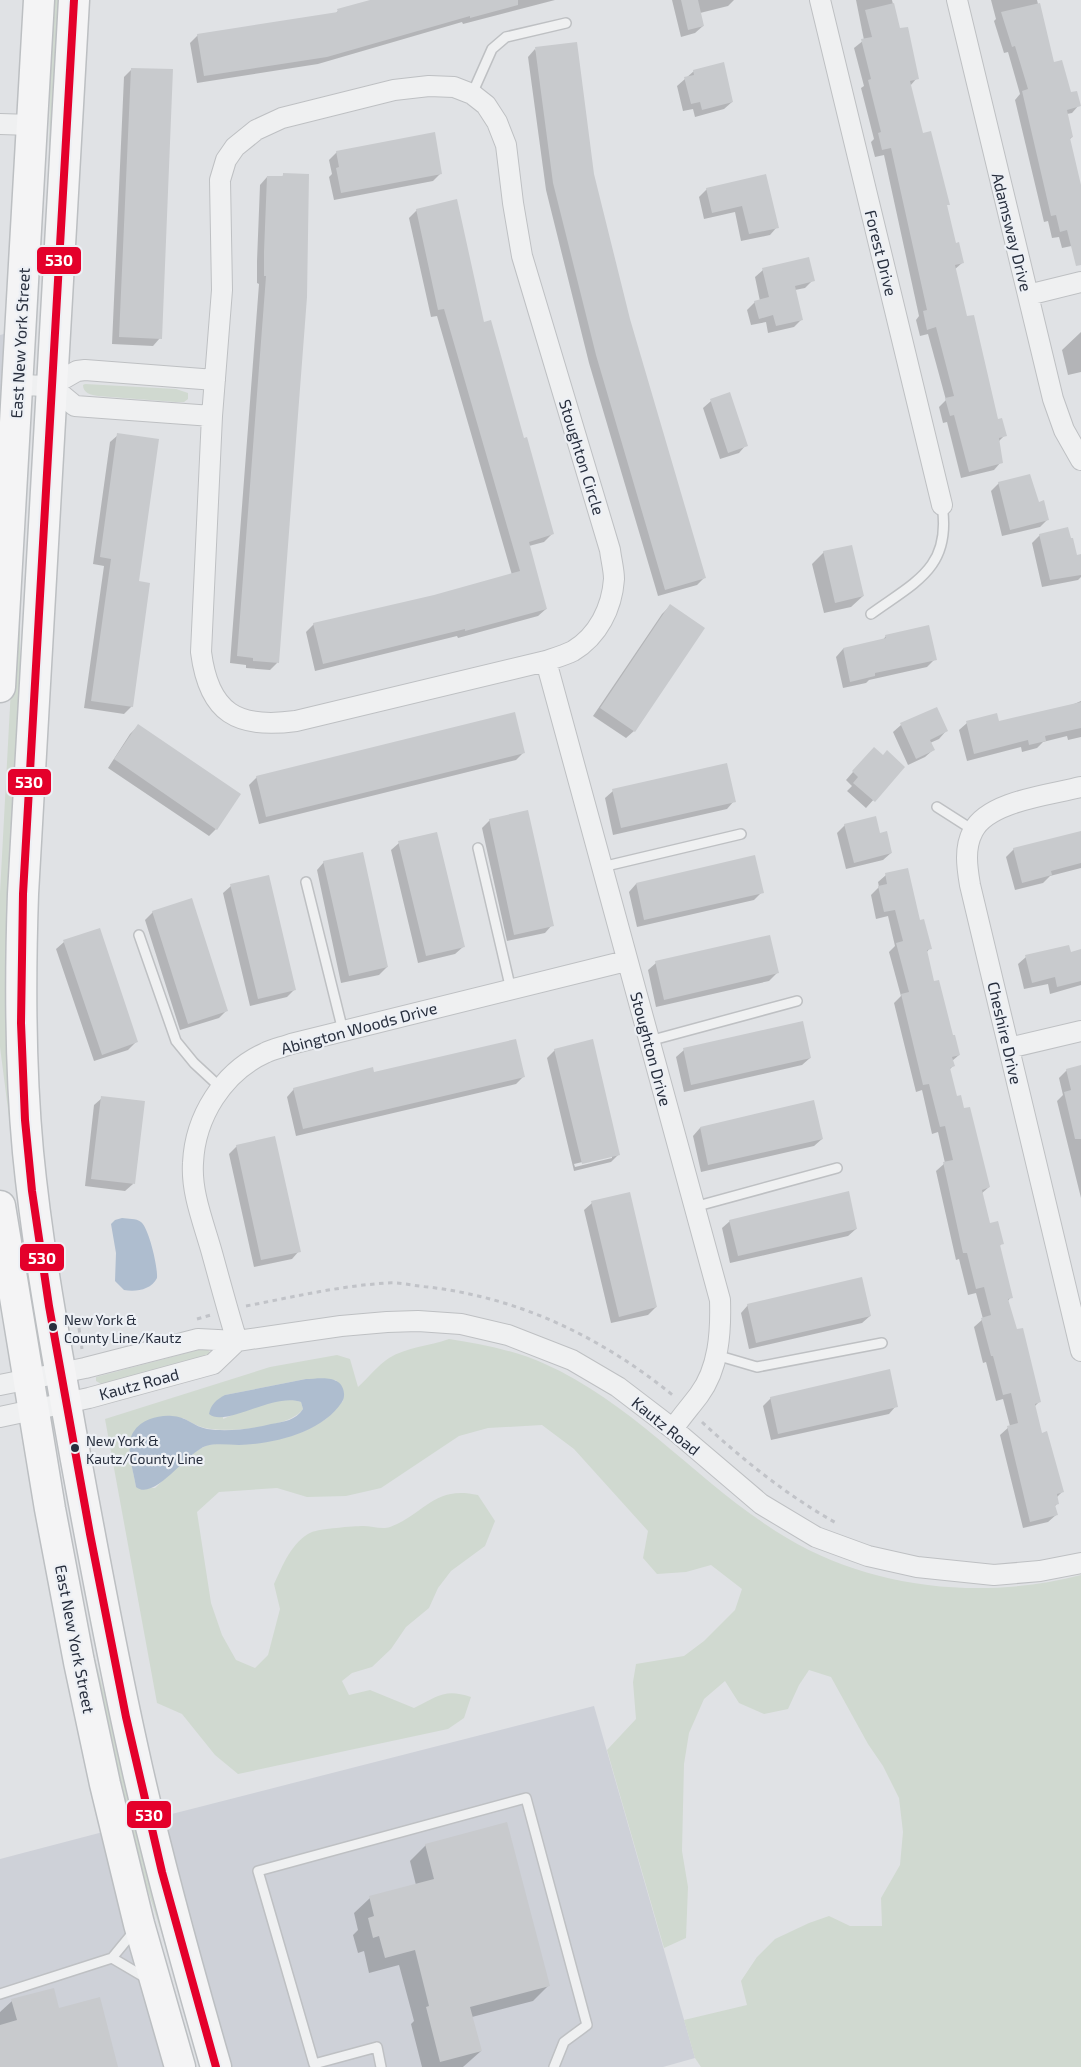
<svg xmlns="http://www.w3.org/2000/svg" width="1081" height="2067" viewBox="0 0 1081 2067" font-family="'Exo 2',sans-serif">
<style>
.built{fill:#ced1d8}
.green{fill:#d0d9d0;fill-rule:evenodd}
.water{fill:#aebdcf}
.shadow{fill:#0003;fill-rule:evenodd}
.building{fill:#c8cacd}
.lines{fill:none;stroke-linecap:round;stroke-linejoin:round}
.service-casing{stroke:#bec0c3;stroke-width:12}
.minor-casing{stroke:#bec0c3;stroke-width:22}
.primary-casing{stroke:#bcbfc2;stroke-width:33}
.path{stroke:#c1c3c8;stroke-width:3;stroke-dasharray:4.5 4.5;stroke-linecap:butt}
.service{stroke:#eff0f1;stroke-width:9}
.minor{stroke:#eff0f1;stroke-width:20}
.primary{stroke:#f4f4f5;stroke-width:30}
.bus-1-casing{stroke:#edf0f5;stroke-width:12}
.bus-1{stroke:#e4002b;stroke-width:8}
.bus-dot{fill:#272e3d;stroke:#edf0f5;stroke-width:2}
.labels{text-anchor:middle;stroke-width:4.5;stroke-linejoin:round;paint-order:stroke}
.bus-label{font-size:14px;fill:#272e3d;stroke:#edf0f5;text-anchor:start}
.street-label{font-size:16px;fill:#272e3d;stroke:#edf0f5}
.line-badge{stroke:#edf0f5;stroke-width:2}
.badge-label{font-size:16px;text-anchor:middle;font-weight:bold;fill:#fff}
</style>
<rect width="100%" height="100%" fill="#e0e2e5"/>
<!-- built -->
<path class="built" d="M 8,333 L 0,466 L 0,335 Z
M 594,1706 L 695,2058 L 663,2067 L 228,2067 L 160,1817 Z
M 103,1832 L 167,2067 L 0,2067 L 0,1859 Z"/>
<!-- green -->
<path class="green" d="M 51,0 L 63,0 L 53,171 L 49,171 Z
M 85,384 L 176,389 L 188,393 L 188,399 L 184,402 L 176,402 L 98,396 C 91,395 83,393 83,385 Z
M 15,613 L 20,614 L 20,747 L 14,1156 L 0,1047 L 0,893 Z
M 449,1339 C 481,1344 514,1350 545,1364 C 637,1405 701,1487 787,1538 C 874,1590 985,1600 1081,1575 L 1081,2067 L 701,2067 L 695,2058 L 684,2020 L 747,2005 L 741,1981 L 757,1957 L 775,1939 L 809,1923 L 829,1916 L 850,1926 L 882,1926 L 881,1898 L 900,1865 L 903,1832 L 899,1798 L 883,1766 L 868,1744 L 831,1677 L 809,1670 L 799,1685 L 788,1709 L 764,1714 L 739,1703 L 725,1681 L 704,1699 L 689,1733 L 684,1764 L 682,1851 L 688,1887 L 686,1938 L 664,1948 L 607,1750 L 636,1719 L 633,1682 L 636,1664 L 684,1656 L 704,1641 L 735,1610 L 742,1589 L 711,1565 L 686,1572 L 657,1574 L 643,1558 L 648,1531 L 574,1449 L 542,1425 L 488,1428 L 459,1436 L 381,1488 L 346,1496 L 307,1497 L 277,1488 L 219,1492 L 197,1512 L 211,1603 L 222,1635 L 236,1660 L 255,1668 L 268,1655 L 280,1609 L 274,1584 C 283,1565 292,1541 312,1532 C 319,1529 354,1526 363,1526 C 372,1526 382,1530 390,1527 C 426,1513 434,1485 478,1495 L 495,1521 L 485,1546 L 451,1571 L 438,1588 L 429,1608 L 406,1627 L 391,1649 L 372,1667 L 352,1673 L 342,1681 L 349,1695 L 370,1690 L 414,1708 C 438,1696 445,1688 471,1697 L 464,1718 L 448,1729 L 238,1774 L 215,1755 L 182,1714 L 157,1703 L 105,1419 L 270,1367 L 337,1355 L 350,1359 L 358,1387 C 368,1378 378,1365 389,1358 C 407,1347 429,1346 449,1339 ZM 306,1379 L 336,1380 L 343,1401 L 326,1419 L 303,1432 L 208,1445 C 187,1453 171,1473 155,1488 L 136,1487 L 129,1451 L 183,1418 C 190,1422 197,1426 205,1428 C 227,1433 290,1428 303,1409 L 301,1402 C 278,1393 245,1410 223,1419 L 225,1395 Z
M 206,1348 L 210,1352 L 210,1359 L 103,1385 L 96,1381 L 96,1377 Z
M 88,1632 L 173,1955 L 169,1956 L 128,1829 Z"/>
<!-- water -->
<path class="water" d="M 122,1218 C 128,1219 136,1218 141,1222 C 149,1228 158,1268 157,1278 C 151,1290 136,1292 124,1290 L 115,1281 L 116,1253 L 111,1224 L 115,1220 Z
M 306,1379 C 315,1379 330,1376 338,1382 C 344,1386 346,1396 342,1402 C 322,1433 273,1444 239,1445 C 228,1445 217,1443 206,1446 C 187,1452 154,1502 136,1487 C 132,1461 118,1432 150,1419 C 156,1417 165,1415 172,1416 C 185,1416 195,1427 207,1429 C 227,1432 251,1429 271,1424 C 284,1422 296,1420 303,1409 L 301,1402 C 274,1392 225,1428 209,1414 C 211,1404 216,1400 225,1395 Z"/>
<!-- shadow -->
<path class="shadow" d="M 375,0 L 555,0 L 463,24 L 462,22 L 318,64 L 197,83 L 190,43 L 198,35 L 335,14 L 338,11 Z
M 672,0 L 734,0 L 728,6 L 700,13 L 703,26 L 695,33 L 681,37 Z
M 856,0 L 892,0 L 899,30 L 917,78 L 910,86 L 922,135 L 948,204 L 946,206 L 955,245 L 962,263 L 954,270 L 966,318 L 997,421 L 1005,435 L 998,442 L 1001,462 L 994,470 L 961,478 L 947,422 L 943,423 L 939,407 L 946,400 L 928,334 L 920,336 L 916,320 L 919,316 L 884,155 L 875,157 L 871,142 L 874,139 L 861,88 L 864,86 L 854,48 L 864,40 Z
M 991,0 L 1037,0 L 1053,64 L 1070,94 L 1079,105 L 1072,113 L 1067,114 L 1072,137 L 1069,140 L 1081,189 L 1081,244 L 1062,248 L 1059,237 L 1052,238 L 1048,221 L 1044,222 L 1015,100 L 1020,94 L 1008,52 L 1004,53 L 994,21 L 996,19 Z
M 535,49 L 593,174 L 629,320 L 704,578 L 697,585 L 658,596 L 589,363 L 546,190 L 528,57 Z
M 132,69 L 160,338 L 153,346 L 112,344 L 124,77 Z
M 694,71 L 732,102 L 724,109 L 695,117 L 693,109 L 683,111 L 677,86 Z
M 337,152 L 441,173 L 433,181 L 334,200 L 329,177 L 332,174 L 329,160 Z
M 284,174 L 277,663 L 270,670 L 246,668 L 246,665 L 230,663 L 259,284 L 257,283 L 257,261 L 260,185 L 267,177 L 281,178 Z
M 765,176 L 777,227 L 770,235 L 741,241 L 735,212 L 704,219 L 699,197 L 707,189 Z
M 417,210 L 483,324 L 523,440 L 552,534 L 544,542 L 529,546 L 546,609 L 538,616 L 458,638 L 457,636 L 315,671 L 306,632 L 314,624 L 435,596 L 512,575 L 437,316 L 431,317 L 409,218 Z
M 763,270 L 813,280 L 805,288 L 795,290 L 802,319 L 794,327 L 768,333 L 766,322 L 751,325 L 747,310 L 755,302 L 760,301 L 755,277 Z
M 1081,332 L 1081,372 L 1068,375 L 1062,350 Z
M 711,401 L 746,445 L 739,453 L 720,459 L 703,408 Z
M 118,435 L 132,706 L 124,714 L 84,708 L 104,566 L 93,564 L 110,442 Z
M 999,483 L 1038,503 L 1047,520 L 1040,527 L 1002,536 L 991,491 Z
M 1040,535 L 1076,557 L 1081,556 L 1081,577 L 1078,580 L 1042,587 L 1032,543 Z
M 824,552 L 863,596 L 851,607 L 824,613 L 812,564 Z
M 670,606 L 634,731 L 626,738 L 593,716 L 662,614 Z
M 886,636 L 935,659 L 927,667 L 869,680 L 866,683 L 843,688 L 836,657 L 843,649 L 882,641 Z
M 1081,701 L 1081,737 L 1068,740 L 1067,736 L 1043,742 L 1037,748 L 1022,752 L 1021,747 L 967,761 L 959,730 L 967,723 L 998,722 L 1067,707 Z
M 936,709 L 946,731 L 939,739 L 930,743 L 933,750 L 925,757 L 908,765 L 893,732 L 901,725 Z
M 138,726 L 216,829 L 209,836 L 108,768 L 130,734 Z
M 523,753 L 516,760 L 259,824 L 249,785 L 257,777 Z
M 867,756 L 903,767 L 866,808 L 847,791 L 852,786 L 846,780 Z
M 613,791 L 734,801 L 727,809 L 613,835 L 605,798 Z
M 490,820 L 552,925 L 545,933 L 507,941 L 482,828 Z
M 845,825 L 879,835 L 891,853 L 883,860 L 846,869 L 837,833 Z
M 1081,832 L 1081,868 L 1050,876 L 1043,883 L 1015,890 L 1006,857 L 1014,849 Z
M 399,843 L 463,947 L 455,954 L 418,963 L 391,850 Z
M 324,862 L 387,967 L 379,975 L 341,983 L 317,870 Z
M 886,875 L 919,922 L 930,948 L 926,953 L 933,983 L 959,1055 L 952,1061 L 953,1066 L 949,1070 L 956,1097 L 989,1187 L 981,1194 L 989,1225 L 1002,1243 L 999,1247 L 1011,1297 L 1007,1302 L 1039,1402 L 1034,1407 L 1041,1434 L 1062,1492 L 1056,1498 L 1058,1503 L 1054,1507 L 1056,1515 L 1048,1522 L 1023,1528 L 1000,1435 L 1010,1426 L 1003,1399 L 996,1401 L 986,1362 L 983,1363 L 974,1327 L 983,1319 L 976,1293 L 968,1295 L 959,1259 L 956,1260 L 936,1171 L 945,1163 L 938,1132 L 932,1134 L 922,1090 L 916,1092 L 894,1003 L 901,996 L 889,952 L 895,946 L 888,916 L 876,919 L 871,895 L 879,887 L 878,882 Z
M 636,884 L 762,892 L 754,900 L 637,927 L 629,892 Z
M 231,886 L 295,989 L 287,997 L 250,1006 L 223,893 Z
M 153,912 L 226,1011 L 219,1018 L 180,1030 L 145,920 Z
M 64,942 L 136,1042 L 128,1050 L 94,1061 L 56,949 Z
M 1081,951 L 1081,985 L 1050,994 L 1048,984 L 1024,989 L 1018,964 L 1026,957 L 1070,954 Z
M 656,963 L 777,973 L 769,981 L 656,1007 L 648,970 Z
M 555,1050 L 619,1154 L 611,1162 L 574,1171 L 547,1058 ZM 612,1155 L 612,1158 L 575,1167 L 574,1164 Z
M 684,1050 L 810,1058 L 802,1065 L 684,1092 L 676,1057 Z
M 1081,1067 L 1081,1198 L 1057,1101 L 1063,1095 L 1059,1078 L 1067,1070 Z
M 373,1074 L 523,1077 L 516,1084 L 296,1136 L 287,1097 L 294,1089 Z
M 102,1098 L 133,1184 L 125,1191 L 85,1186 L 94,1105 Z
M 700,1128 L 822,1139 L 814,1146 L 701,1172 L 693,1136 Z
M 237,1146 L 299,1251 L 292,1259 L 254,1267 L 229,1154 Z
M 592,1203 L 656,1307 L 648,1315 L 611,1323 L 584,1210 Z
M 730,1221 L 856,1229 L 848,1236 L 730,1263 L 722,1228 Z
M 748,1305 L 870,1316 L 862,1323 L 749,1349 L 741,1313 Z
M 771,1398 L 896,1406 L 889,1414 L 771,1440 L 763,1406 Z
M 426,1845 L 549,1985 L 533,2001 L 472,2017 L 481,2051 L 463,2067 L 422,2067 L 411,2024 L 414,2021 L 399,1965 L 369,1973 L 364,1951 L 358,1953 L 353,1935 L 358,1930 L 354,1913 L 370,1898 L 416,1885 L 410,1861 Z
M 12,2001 L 58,2010 L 117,2067 L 0,2067 L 0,2012 Z"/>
<!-- building -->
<path class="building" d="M 370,0 L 518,0 L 518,5 L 470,18 L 470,16 L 327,57 L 204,76 L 197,34 L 338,12 L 337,9 Z
M 681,0 L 698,0 L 704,26 L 688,30 Z
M 894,3 L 900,28 L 908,27 L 919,79 L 910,81 L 923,133 L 931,131 L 950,205 L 947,205 L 956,243 L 959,242 L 964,263 L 955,265 L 967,316 L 974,315 L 998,419 L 1002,418 L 1007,436 L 999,438 L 1003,463 L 969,472 L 954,415 L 950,416 L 945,398 L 954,396 L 936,327 L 927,330 L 923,311 L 927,310 L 891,148 L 882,150 L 878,133 L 881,132 L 868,80 L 871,79 L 861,39 L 872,37 L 865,10 Z
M 1040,3 L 1054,62 L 1062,60 L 1071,92 L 1077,91 L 1081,106 L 1067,110 L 1073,137 L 1070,138 L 1081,185 L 1081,265 L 1076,266 L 1067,230 L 1060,232 L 1056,215 L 1051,216 L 1022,91 L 1028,89 L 1015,46 L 1012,47 L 1001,12 Z
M 577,42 L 594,174 L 630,319 L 706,578 L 665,590 L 596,355 L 553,183 L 535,47 Z
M 724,62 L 733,102 L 702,110 L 700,102 L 691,104 L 684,77 L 694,75 L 693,70 Z
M 131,68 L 173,69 L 162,339 L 119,337 Z
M 435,132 L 442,174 L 341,193 L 336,168 L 339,167 L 336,151 Z
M 283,173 L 309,174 L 307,297 L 279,663 L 253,661 L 253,658 L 237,656 L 266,276 L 264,276 L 264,252 L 267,176 L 283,176 Z
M 766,174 L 779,228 L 749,234 L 742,206 L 712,213 L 706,188 Z
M 457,199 L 484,322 L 491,320 L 524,438 L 527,437 L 554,534 L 529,542 L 547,609 L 465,631 L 465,629 L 323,664 L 313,623 L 434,595 L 520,571 L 444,309 L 438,310 L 416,209 Z
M 809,257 L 815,281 L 795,286 L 803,320 L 776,326 L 773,315 L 759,319 L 754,301 L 769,297 L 762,268 Z
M 730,392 L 748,446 L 728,453 L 710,399 Z
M 117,433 L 159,439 L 139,581 L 150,583 L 133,707 L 91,701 L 111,559 L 100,557 Z
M 1030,474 L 1039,502 L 1044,500 L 1049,520 L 1010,530 L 998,482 Z
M 1068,527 L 1071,538 L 1073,538 L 1077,555 L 1081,554 L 1081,575 L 1050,580 L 1039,534 Z
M 852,545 L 864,596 L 835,603 L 823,551 Z
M 670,604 L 705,628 L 635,732 L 600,708 Z
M 929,625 L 937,660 L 875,673 L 875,676 L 850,682 L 843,648 L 886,638 L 885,635 Z
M 1081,702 L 1081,728 L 1045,736 L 1046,741 L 1029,745 L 1028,740 L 974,754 L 966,721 L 997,713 L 999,721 Z
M 937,707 L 948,731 L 930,740 L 935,750 L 916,759 L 900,723 Z
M 515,712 L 525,753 L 266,817 L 256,776 Z
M 138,724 L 241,794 L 217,830 L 114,759 Z
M 874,747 L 883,755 L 887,750 L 905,767 L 875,802 L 853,783 L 858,777 L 852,771 Z
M 727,763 L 736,802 L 621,828 L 612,789 Z
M 528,810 L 554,926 L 514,935 L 489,819 Z
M 876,816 L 880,833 L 887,831 L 892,853 L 854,863 L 844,824 Z
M 1081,831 L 1081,863 L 1051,871 L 1052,875 L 1022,883 L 1013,848 Z
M 437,832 L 465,947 L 426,956 L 398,841 Z
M 363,852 L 388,967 L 349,976 L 323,861 Z
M 755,855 L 764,893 L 644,920 L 636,883 Z
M 908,868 L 920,920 L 924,919 L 932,949 L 927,950 L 934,981 L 939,980 L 953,1035 L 955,1035 L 960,1055 L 952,1057 L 955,1066 L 950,1068 L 957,1096 L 961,1095 L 964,1108 L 970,1107 L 990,1187 L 982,1190 L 990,1223 L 998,1221 L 1004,1244 L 1000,1245 L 1013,1298 L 1008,1299 L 1017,1329 L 1023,1328 L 1041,1402 L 1035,1404 L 1042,1433 L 1047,1431 L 1064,1492 L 1057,1494 L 1059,1504 L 1055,1505 L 1058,1515 L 1030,1522 L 1007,1426 L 1018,1423 L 1011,1393 L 1003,1395 L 993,1356 L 991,1356 L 981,1318 L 991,1315 L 984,1287 L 976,1289 L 967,1253 L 963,1253 L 943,1162 L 953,1160 L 945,1126 L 940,1127 L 929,1084 L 923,1085 L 901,994 L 909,992 L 896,943 L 903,941 L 895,910 L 884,912 L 878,886 L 887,884 L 885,873 Z
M 269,875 L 296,990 L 258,999 L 230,884 Z
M 192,898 L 228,1011 L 188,1024 L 152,911 Z
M 100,928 L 138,1042 L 102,1055 L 63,940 Z
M 770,935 L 779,973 L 664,1000 L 655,961 Z
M 1069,945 L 1071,952 L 1081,949 L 1081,981 L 1057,987 L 1055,977 L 1032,983 L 1025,955 Z
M 803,1021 L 811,1058 L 691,1085 L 683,1048 Z
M 516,1039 L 525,1077 L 303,1129 L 293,1088 L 373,1067 L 374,1072 Z
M 593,1039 L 620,1155 L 582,1164 L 554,1049 Z
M 1081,1065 L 1081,1139 L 1075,1139 L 1064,1092 L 1071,1090 L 1066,1069 Z
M 101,1096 L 145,1101 L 135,1184 L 91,1179 Z
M 814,1100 L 823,1139 L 708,1165 L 700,1127 Z
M 275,1136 L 301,1252 L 261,1260 L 236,1145 Z
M 849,1191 L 857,1229 L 738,1256 L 729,1220 Z
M 630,1192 L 657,1307 L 619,1317 L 591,1201 Z
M 862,1277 L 871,1316 L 756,1343 L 747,1304 Z
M 890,1369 L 898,1407 L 778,1434 L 770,1397 Z
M 507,1822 L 550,1986 L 470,2007 L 482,2051 L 440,2062 L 426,2007 L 429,2006 L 415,1950 L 385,1958 L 379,1936 L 373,1938 L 368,1918 L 374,1916 L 369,1896 L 434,1879 L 425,1844 Z
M 54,1988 L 59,2008 L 100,1997 L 118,2067 L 0,2067 L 0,2025 L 17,2020 L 11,1999 Z"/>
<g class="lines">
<defs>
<path id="service" d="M 472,94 L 492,49 L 506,37 L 566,23
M 871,614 C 915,582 952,568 942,505
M 937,807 L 973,830
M 478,848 L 511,990
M 602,867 L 741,834
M 306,882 L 343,1031
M 139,935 L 176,1041 L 194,1063 L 221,1088
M 649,1041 L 797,1001
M 694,1207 L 837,1168
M 716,1355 L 757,1367 L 882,1343
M 112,1958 L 146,1978
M 0,1994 L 112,1958 L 135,1930
M 381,2067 L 377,2047 L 314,2064 L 258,1871 L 526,1798 L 587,2025 L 564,2042 L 554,2067"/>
<path id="minor" d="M 820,0 L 942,505
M 957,0 L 1053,399 L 1064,430 L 1081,460
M 429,86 L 454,87 L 472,94 L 486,105 L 497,122 L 506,145 L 513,203 L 522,256 L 610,550 C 611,559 614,570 614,579 C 612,608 598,636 573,651 C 565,655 555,658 546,661 L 296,721 C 238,729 209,714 201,652 L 212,416 L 222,290 L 220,180 L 226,160 L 235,147 L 256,130 L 282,118 L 394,90 Z
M 0,124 L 32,125
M 1028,295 L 1081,282
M 17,385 L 51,386 L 77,371 L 85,370 L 215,380
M 51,386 L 75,406 L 212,416
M 546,661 L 720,1300 C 721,1332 719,1368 699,1395 C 690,1407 681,1417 673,1429
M 1081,787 C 1050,795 988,801 973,831 C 964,848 967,867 970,885 L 1081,1351
M 1009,1048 L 1081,1031
M 237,1341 C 228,1312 220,1282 212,1253 C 204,1224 191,1193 193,1163 C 195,1117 223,1072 265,1053 C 273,1049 283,1047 291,1044 L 626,961
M 0,1385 L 85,1368 L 198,1339 L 237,1341 L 341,1326 L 387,1322 L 418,1321 L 461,1324 L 508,1335 L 572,1360 L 618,1387 L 673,1429 L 761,1504 L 816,1537 L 868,1556 L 917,1567 L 994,1575 L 1040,1571 L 1081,1563
M 0,1417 L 89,1398 L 213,1364 L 237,1341"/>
<path id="primary" d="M 74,0 L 23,894 C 20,980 20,1066 28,1152 C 38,1255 58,1358 76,1460 C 94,1558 112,1656 134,1754 C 157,1859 186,1963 216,2067
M 0,687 L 39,0
M 0,1206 L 50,1509 L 79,1662 L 105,1784 L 139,1924 L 180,2067"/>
</defs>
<!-- service casing -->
<use href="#service" class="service-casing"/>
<!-- minor casing -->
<use href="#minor" class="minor-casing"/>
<!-- primary casing -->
<use href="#primary" class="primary-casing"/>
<!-- path -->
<path class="path" d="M 246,1306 C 293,1297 339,1286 387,1283 C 400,1282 414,1286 428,1287 C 521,1298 603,1338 675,1397
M 197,1319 L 211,1315
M 79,1328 L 82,1349
M 81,1338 L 118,1339
M 702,1422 C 743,1460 789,1497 838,1524"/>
<!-- service -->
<use href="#service" class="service"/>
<!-- minor -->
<use href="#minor" class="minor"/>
<!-- primary -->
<use href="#primary" class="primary"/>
<defs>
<path id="bus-1" d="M 74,0 L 23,894 L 21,1023 L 25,1120 L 32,1191 L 49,1306 L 90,1534 L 126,1717 L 162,1872 L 216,2067"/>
</defs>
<!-- bus-1 casing -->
<use href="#bus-1" class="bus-1-casing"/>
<!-- bus-1 -->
<use href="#bus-1" class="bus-1"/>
</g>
<!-- markers -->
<g class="bus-dot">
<circle cx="53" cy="1327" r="5"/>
<circle cx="75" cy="1448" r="5"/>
</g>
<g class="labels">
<!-- bus labels -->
<g class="bus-label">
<text x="64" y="1325">New York &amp;<tspan x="64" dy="18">County Line/Kautz</tspan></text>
<text x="86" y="1446">New York &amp;<tspan x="86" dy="18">Kautz/County Line</tspan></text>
</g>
<!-- street labels -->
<g class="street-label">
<text transform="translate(1012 232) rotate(76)" y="6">Adamsway Drive</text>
<text transform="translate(881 253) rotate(76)" y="6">Forest Drive</text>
<text transform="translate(20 343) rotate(-87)" y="6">East New York Street</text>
<text transform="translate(582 457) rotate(73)" y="6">Stoughton Circle</text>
<text transform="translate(359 1028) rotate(-15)" y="6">Abington Woods Drive</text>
<text transform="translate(1005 1033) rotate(77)" y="6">Cheshire Drive</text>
<text transform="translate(651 1049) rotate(75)" y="6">Stoughton Drive</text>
<text transform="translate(139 1384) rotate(-15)" y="6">Kautz Road</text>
<text transform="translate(666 1426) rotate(39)" y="6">Kautz Road</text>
<text transform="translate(75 1639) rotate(79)" y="6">East New York Street</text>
</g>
</g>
<g class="line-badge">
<rect x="36" y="246" width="46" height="29" rx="6" fill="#e4002b"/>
<rect x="7" y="768" width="45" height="28" rx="6" fill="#e4002b"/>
<rect x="19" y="1243" width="46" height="29" rx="6" fill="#e4002b"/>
<rect x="126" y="1800" width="46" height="29" rx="6" fill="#e4002b"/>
</g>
<g class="badge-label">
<text x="59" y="266">530</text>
<text x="29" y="788">530</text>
<text x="42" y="1264">530</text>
<text x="149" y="1821">530</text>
</g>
</svg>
